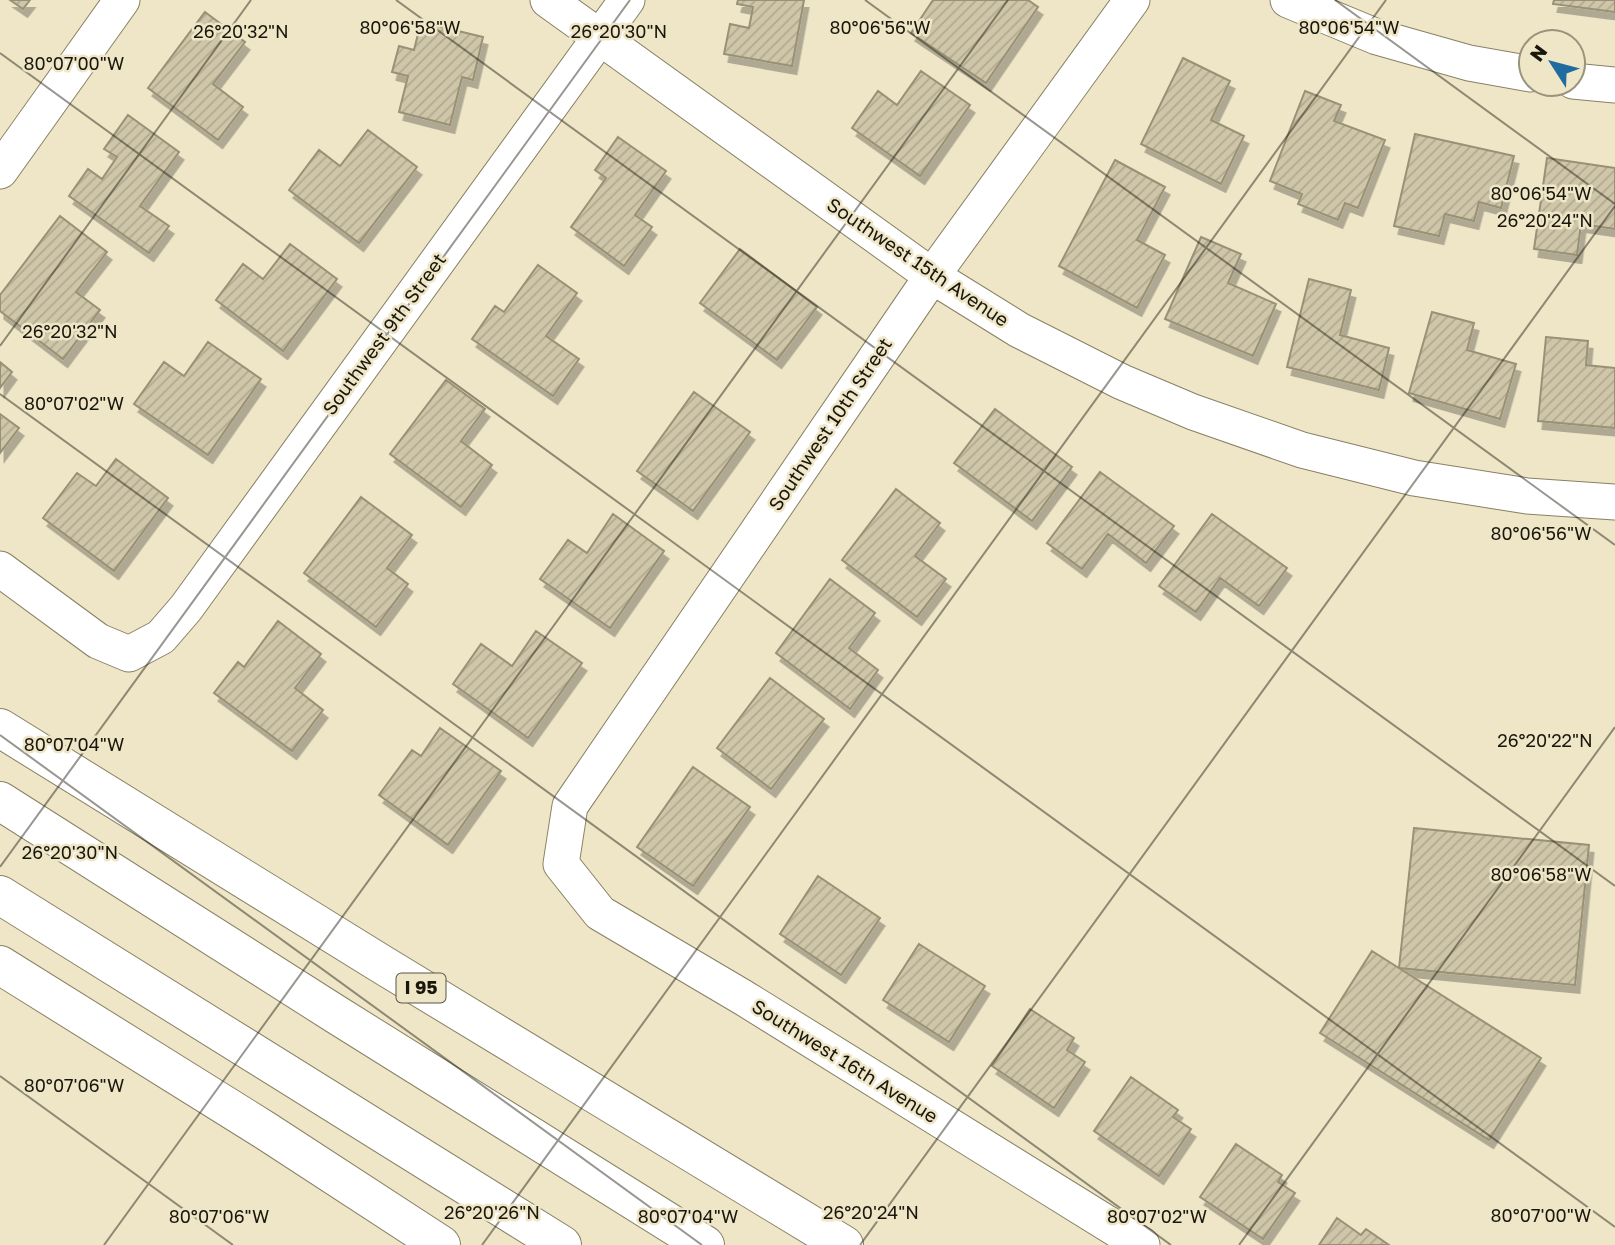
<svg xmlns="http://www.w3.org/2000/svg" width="1615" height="1245" viewBox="0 0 1615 1245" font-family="'Golos Text',sans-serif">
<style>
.building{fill:url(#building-hatch);stroke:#999175;stroke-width:2;filter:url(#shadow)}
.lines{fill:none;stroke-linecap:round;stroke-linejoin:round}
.minor-casing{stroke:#888064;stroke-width:37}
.motorway-casing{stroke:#888064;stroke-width:40}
.minor{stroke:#fff;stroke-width:35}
.motorway{stroke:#fff;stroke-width:38}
.ticks{fill:none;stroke:#19160b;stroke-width:2;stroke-opacity:0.45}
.labels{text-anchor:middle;stroke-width:5;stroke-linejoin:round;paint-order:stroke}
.shield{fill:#efe6c8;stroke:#595444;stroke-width:2}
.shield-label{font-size:18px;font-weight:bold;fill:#19160b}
.street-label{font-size:19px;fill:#19160b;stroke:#efe6c8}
.ticks-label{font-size:18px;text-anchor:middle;fill:#19160b;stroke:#efe6c8;stroke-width:5;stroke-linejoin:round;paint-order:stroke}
</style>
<defs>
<pattern id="building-hatch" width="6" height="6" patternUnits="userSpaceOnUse" patternTransform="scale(1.75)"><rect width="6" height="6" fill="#cfc6a9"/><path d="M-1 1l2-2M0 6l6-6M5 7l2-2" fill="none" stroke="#b1a990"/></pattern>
<filter id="shadow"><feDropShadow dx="4.5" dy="8" stdDeviation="0" flood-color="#0004"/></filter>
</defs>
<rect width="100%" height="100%" fill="#efe6c8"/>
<!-- building -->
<path class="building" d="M 10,0 L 30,0 L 23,9 Z
M 738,0 L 804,0 L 792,66 L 724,54 L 730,24 L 749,28 L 753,7 L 737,4 Z
M 933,0 L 1028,0 L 1038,7 L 986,83 L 911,33 Z
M 1554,0 L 1615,0 L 1615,12 L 1553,4 Z
M 205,12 L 245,42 L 213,84 L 243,107 L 218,140 L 148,88 Z
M 421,22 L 483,37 L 473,80 L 462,77 L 450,125 L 399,112 L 408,76 L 392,72 L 399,46 L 414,50 Z
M 1183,58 L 1230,81 L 1211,120 L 1244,136 L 1221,184 L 1141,144 Z
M 921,71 L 970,105 L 920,176 L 852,128 L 878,91 L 897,105 Z
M 1305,91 L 1341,105 L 1334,121 L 1385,140 L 1358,208 L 1345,203 L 1338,220 L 1298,204 L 1302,194 L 1270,181 Z
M 128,115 L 179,152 L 140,206 L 169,226 L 149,253 L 69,196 L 88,169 L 102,179 L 117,157 L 104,149 Z
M 368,130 L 417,167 L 359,243 L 289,190 L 319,150 L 340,166 Z
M 1415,134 L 1514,156 L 1501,208 L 1479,202 L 1474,221 L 1445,214 L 1439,236 L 1394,226 Z
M 618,137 L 666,171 L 635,215 L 652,227 L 624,266 L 571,227 L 606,178 L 595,170 Z
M 1547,158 L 1615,168 L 1615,229 L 1581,224 L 1577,255 L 1534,249 Z
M 1115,160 L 1165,187 L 1137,240 L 1165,255 L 1137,308 L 1059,266 Z
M 60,216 L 107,252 L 76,292 L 100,310 L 63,359 L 0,311 L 0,295 Z
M 1201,237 L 1241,254 L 1228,283 L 1276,304 L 1253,356 L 1165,319 Z
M 290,244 L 337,279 L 283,351 L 216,300 L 243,264 L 263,279 Z
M 740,249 L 817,307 L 777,360 L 700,303 Z
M 538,265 L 577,293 L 546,336 L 579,359 L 553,396 L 472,339 L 495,306 L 504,312 Z
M 1309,279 L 1351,290 L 1340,335 L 1389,348 L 1379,390 L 1287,367 Z
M 1432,312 L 1474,323 L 1467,350 L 1516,364 L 1500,419 L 1409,393 Z
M 1546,337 L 1588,341 L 1586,365 L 1615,368 L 1615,428 L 1538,421 Z
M 208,342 L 261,379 L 208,455 L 134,404 L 164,362 L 184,376 Z
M 0,362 L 12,372 L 0,388 Z
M 446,380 L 485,409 L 461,441 L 492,465 L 461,507 L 390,454 Z
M 694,392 L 750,432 L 693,511 L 637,471 Z
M 995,409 L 1072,467 L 1032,521 L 954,463 Z
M 0,414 L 19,428 L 0,453 Z
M 116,459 L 168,498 L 114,571 L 43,518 L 77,473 L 96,486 Z
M 1100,472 L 1174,526 L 1146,563 L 1108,534 L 1082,569 L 1047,543 Z
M 896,489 L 940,523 L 915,556 L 946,579 L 917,617 L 842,560 Z
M 361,497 L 412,535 L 387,568 L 408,584 L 376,627 L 304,573 Z
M 613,514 L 664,551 L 610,628 L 540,579 L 568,540 L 587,553 Z
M 1212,514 L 1287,568 L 1259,606 L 1220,578 L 1196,612 L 1159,586 Z
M 830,579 L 875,613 L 849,648 L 878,670 L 850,709 L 776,653 Z
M 278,621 L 321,654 L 295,688 L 323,710 L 292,751 L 214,693 L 238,662 L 244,667 Z
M 536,631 L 582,663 L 528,738 L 453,684 L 481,644 L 512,666 Z
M 770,678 L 824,719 L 771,789 L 717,748 Z
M 440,728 L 501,771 L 448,845 L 379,795 L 412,750 L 421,756 Z
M 693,767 L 750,807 L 693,886 L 637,847 Z
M 1414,828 L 1589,845 L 1575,985 L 1399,968 Z
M 818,876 L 880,918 L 841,975 L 780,934 Z
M 919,944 L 985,986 L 949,1042 L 883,1000 Z
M 1372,951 L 1541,1058 L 1489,1140 L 1320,1033 Z
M 1030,1009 L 1074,1038 L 1067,1050 L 1085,1062 L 1054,1108 L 992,1066 Z
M 1131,1077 L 1178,1110 L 1173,1117 L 1191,1129 L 1159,1176 L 1094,1131 Z
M 1236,1144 L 1282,1175 L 1278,1182 L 1295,1193 L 1263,1239 L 1200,1197 Z
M 1337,1218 L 1361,1235 L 1366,1229 L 1389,1245 L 1319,1245 Z"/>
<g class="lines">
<defs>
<path id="minor" d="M 548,0 L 932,276 L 1019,330 L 1122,382 L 1193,412 L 1302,450 L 1414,478 L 1527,496 L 1615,502
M 1132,0 L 932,276 L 570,806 L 561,864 L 600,913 L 744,998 L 1142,1245
M 1288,0 L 1377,37 L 1469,63 L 1531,74
M 1573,81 L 1615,85
M 0,171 L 122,0
M 0,569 L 98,641 L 129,654 L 161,637 L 186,608 L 627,0"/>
<path id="motorway" d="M 0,728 L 383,965 L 844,1245
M 0,801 L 337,1015 L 705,1245
M 0,895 L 562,1245
M 0,965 L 266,1131 L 441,1245"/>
</defs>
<!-- minor casing -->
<use href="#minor" class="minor-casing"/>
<!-- motorway casing -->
<use href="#motorway" class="motorway-casing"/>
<!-- minor -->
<use href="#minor" class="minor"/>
<!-- motorway -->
<use href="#motorway" class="motorway"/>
</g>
<!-- ticks -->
<path class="ticks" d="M 396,0 L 1615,886M 865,0 L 1615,545M 1335,0 L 1615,204M 0,53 L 1615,1227M 0,346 L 251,0M 0,394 L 1171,1245M 0,735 L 702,1245M 0,867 L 630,0M 0,1076 L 233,1245M 104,1245 L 1008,0M 482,1245 L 1386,0M 860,1245 L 1615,206M 1239,1245 L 1615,727"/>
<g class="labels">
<!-- shield labels -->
<rect class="shield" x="396.5" y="973.5" width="49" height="29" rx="5"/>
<g class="shield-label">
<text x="421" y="994">I 95</text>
</g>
<!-- street labels -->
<g class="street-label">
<text transform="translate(918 262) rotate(34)" y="7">Southwest 15th Avenue</text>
<text transform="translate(384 334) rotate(-54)" y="7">Southwest 9th Street</text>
<text transform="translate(830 424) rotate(-56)" y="7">Southwest 10th Street</text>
<text transform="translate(845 1061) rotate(32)" y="7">Southwest 16th Avenue</text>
</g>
</g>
<g class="ticks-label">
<text x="410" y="34">80°06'58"W</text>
<text x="880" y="34">80°06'56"W</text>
<text x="1349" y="34">80°06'54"W</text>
<text x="241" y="38">26°20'32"N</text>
<text x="619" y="38">26°20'30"N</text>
<text x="74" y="70">80°07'00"W</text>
<text x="1541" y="200">80°06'54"W</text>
<text x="1545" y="227">26°20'24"N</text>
<text x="70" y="338">26°20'32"N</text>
<text x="74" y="410">80°07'02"W</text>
<text x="1541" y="540">80°06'56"W</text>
<text x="1545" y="747">26°20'22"N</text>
<text x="74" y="751">80°07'04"W</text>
<text x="70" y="859">26°20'30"N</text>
<text x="1541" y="881">80°06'58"W</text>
<text x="74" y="1092">80°07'06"W</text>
<text x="492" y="1219">26°20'26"N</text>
<text x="871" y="1219">26°20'24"N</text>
<text x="1541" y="1222">80°07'00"W</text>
<text x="219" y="1223">80°07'06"W</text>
<text x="688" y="1223">80°07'04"W</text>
<text x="1157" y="1223">80°07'02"W</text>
</g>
<!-- north arrow -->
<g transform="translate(1552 63) rotate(306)"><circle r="33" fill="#efe6c8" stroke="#99937c" stroke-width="2"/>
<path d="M0-5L12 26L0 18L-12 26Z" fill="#206c9f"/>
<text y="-10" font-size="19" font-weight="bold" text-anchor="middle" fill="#19160b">N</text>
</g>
</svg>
